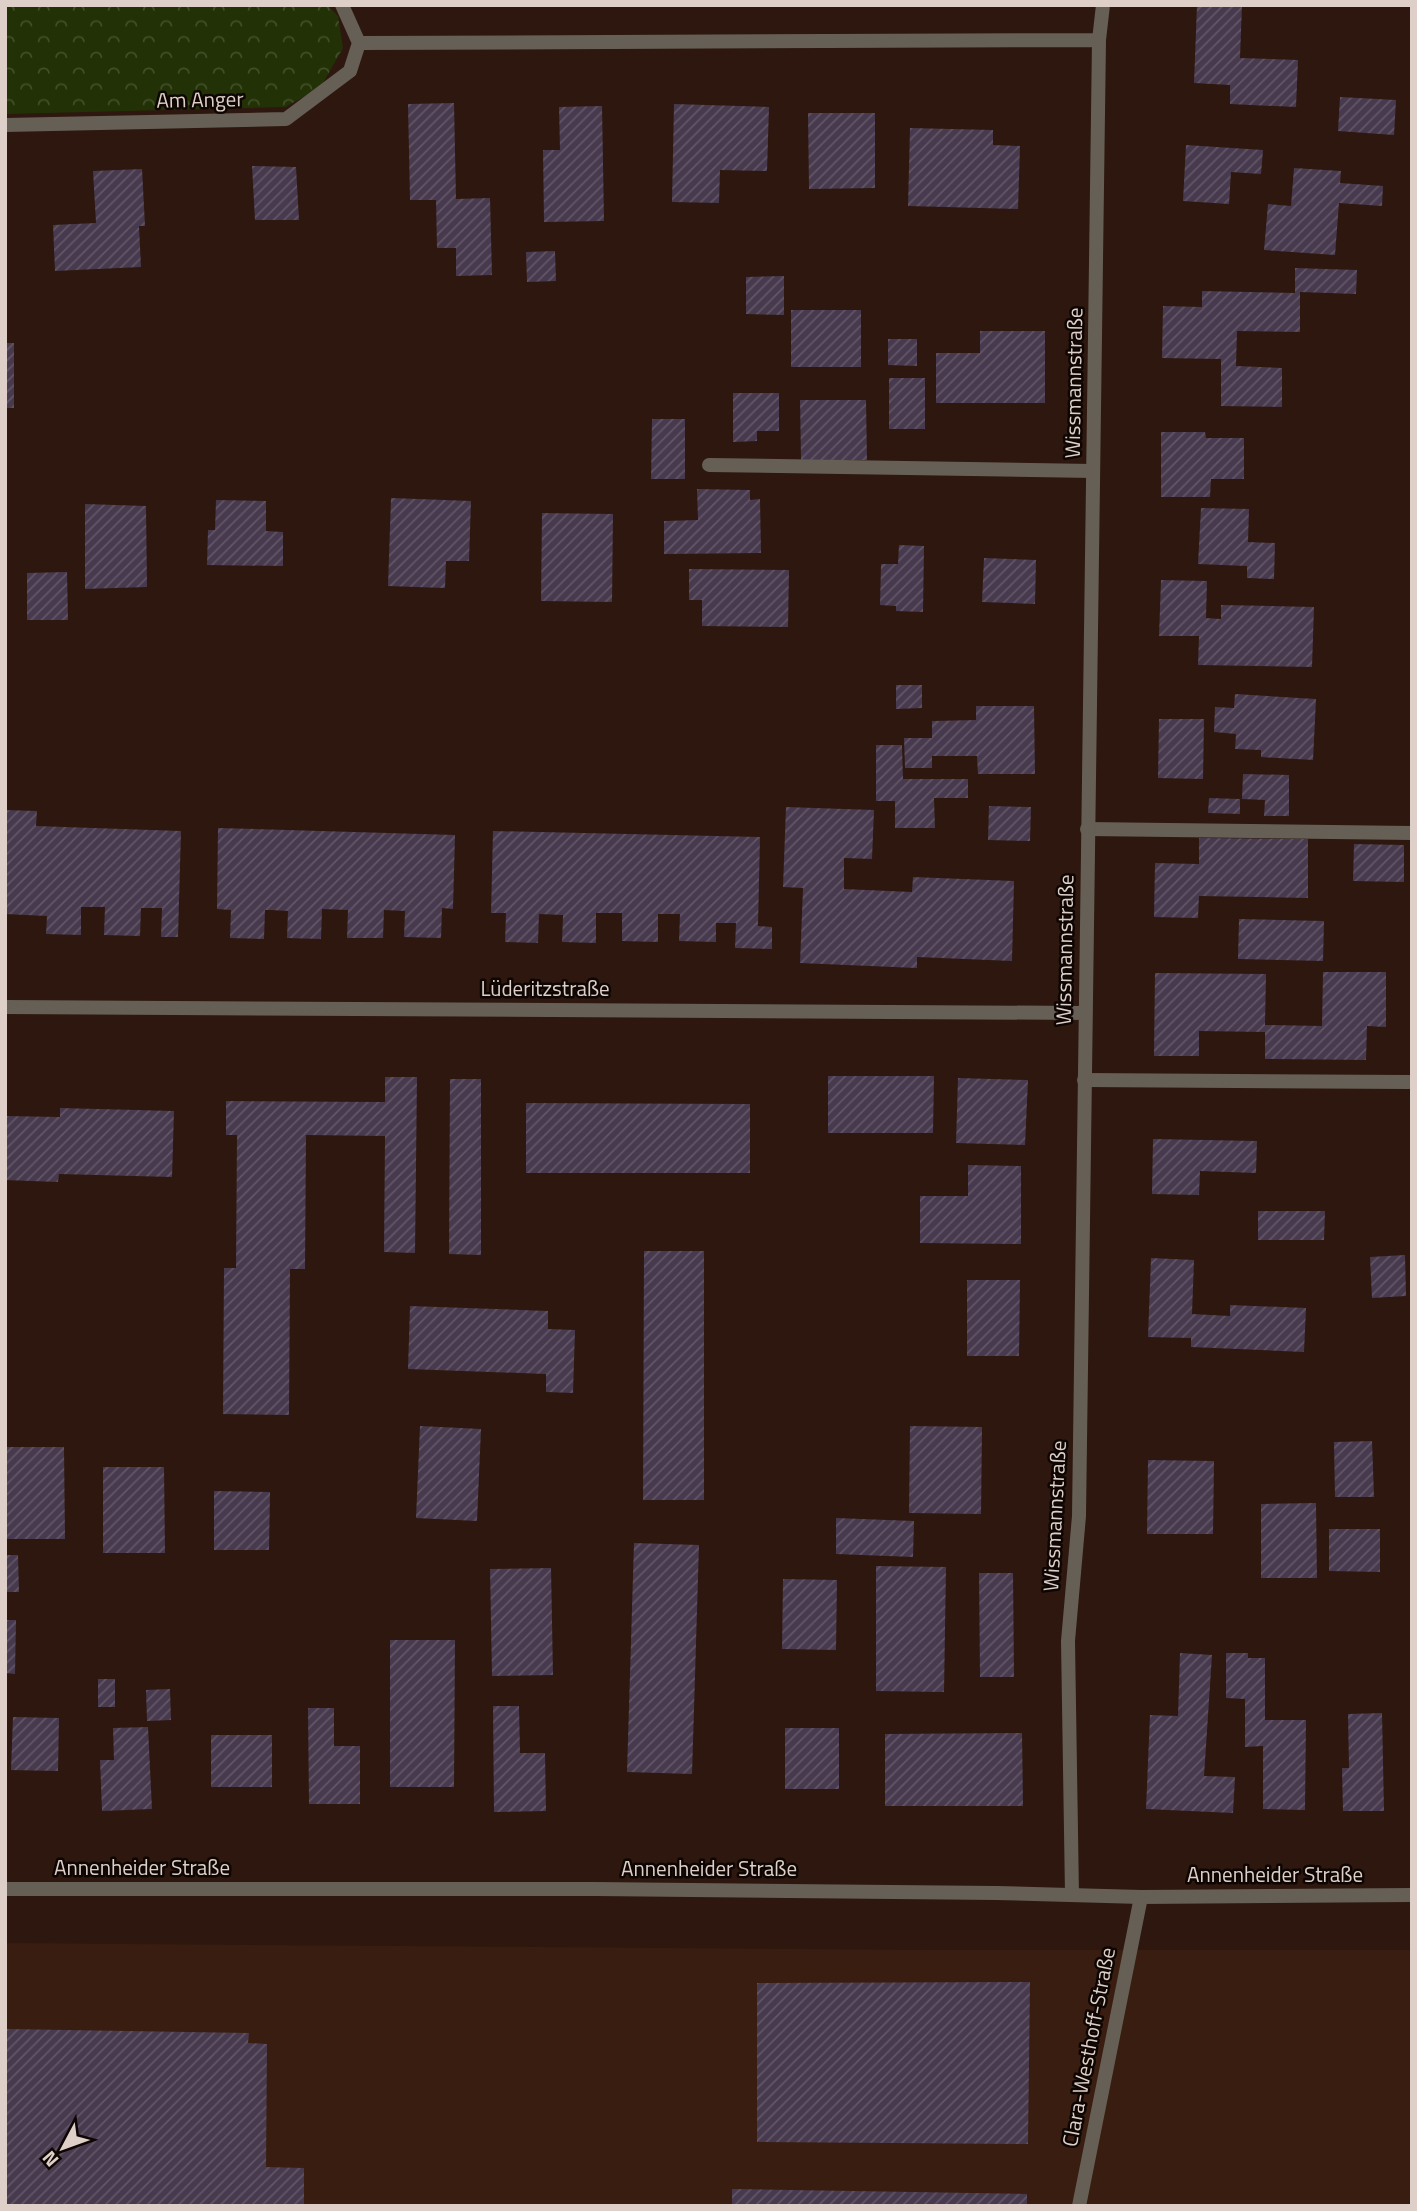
<svg xmlns="http://www.w3.org/2000/svg" width="1417" height="2211" viewBox="0 0 1417 2211" font-family="'Titillium Web',sans-serif">
<style>
.built{fill:#391d11}
.park{fill:url(#park-crowns)}
.building{fill:url(#building-hatch)}
.lines{fill:none;stroke-linecap:round;stroke-linejoin:round}
.service{stroke:#665f55;stroke-width:14}
.minor{stroke:#665f55;stroke-width:14}
.tertiary{stroke:#665f55;stroke-width:14}
.labels{text-anchor:middle;stroke-width:5;stroke-linejoin:round;paint-order:stroke}
.street-label{font-size:21px;fill:#decfc8;stroke:#0e0603}
</style>
<defs>
<pattern id="park-crowns" width="20" height="18" patternUnits="userSpaceOnUse" patternTransform="scale(1.75)"><rect width="20" height="18" fill="#223206"/><path d="M2 6a3 3 0 1 1 6 0M12 15a3 3 0 1 1 6 0" fill="none" stroke="#424f29"/></pattern>
<pattern id="building-hatch" width="6" height="6" patternUnits="userSpaceOnUse" patternTransform="scale(1.75)"><rect width="6" height="6" fill="#483a4e"/><path d="M-1 1l2-2M0 6l6-6M5 7l2-2" fill="none" stroke="#625566"/></pattern>
</defs>
<rect width="100%" height="100%" fill="#2d170e"/>
<!-- built -->
<path class="built" d="M 5,1943 L 927,1950 L 1412,1950 L 1412,2206 L 5,2206 Z"/>
<!-- park -->
<path class="park" d="M 5,5 L 327,5 L 338,16 L 343,48 L 320,88 L 285,107 L 5,114 Z"/>
<!-- building -->
<path class="building" d="M 1197,5 L 1242,5 L 1240,58 L 1298,60 L 1296,107 L 1230,104 L 1230,85 L 1194,83 Z
M 1340,97 L 1396,100 L 1394,135 L 1338,131 Z
M 454,103 L 456,199 L 490,198 L 492,275 L 456,276 L 456,248 L 437,248 L 436,200 L 410,200 L 408,104 Z
M 674,104 L 769,107 L 767,171 L 720,170 L 719,203 L 672,202 Z
M 602,106 L 604,221 L 544,222 L 543,150 L 560,150 L 559,107 Z
M 808,113 L 875,113 L 875,188 L 809,189 Z
M 910,128 L 993,130 L 993,145 L 1020,146 L 1018,209 L 908,206 Z
M 1186,145 L 1263,150 L 1261,174 L 1231,172 L 1229,204 L 1183,201 Z
M 252,166 L 296,167 L 299,220 L 255,220 Z
M 1294,168 L 1341,171 L 1340,183 L 1383,186 L 1382,206 L 1339,203 L 1335,255 L 1264,250 L 1268,204 L 1291,206 Z
M 142,169 L 145,226 L 139,226 L 141,267 L 55,271 L 53,225 L 96,223 L 93,171 Z
M 555,251 L 556,281 L 527,282 L 526,252 Z
M 1295,268 L 1357,270 L 1356,294 L 1300,292 L 1300,332 L 1237,331 L 1236,366 L 1282,368 L 1282,407 L 1221,406 L 1221,359 L 1162,358 L 1163,306 L 1202,307 L 1202,291 L 1295,293 Z
M 784,276 L 784,315 L 746,314 L 746,277 Z
M 791,310 L 861,310 L 861,367 L 791,367 Z
M 980,331 L 1045,331 L 1045,403 L 936,403 L 936,353 L 980,353 Z
M 888,339 L 917,339 L 917,366 L 888,365 Z
M 5,343 L 14,343 L 14,408 L 5,408 Z
M 889,378 L 925,378 L 925,429 L 889,429 Z
M 733,393 L 779,393 L 779,431 L 757,431 L 757,441 L 733,442 Z
M 800,400 L 866,400 L 867,460 L 801,460 Z
M 652,419 L 685,419 L 685,479 L 651,479 Z
M 1161,432 L 1205,432 L 1206,438 L 1244,438 L 1244,479 L 1211,479 L 1210,497 L 1161,497 Z
M 697,489 L 750,490 L 750,500 L 760,499 L 761,553 L 664,554 L 664,521 L 698,520 Z
M 391,498 L 471,501 L 469,561 L 446,561 L 445,588 L 388,586 Z
M 216,500 L 266,501 L 266,531 L 283,532 L 283,566 L 207,565 L 208,530 L 215,530 Z
M 85,504 L 146,506 L 147,587 L 85,589 Z
M 1201,508 L 1249,509 L 1248,542 L 1275,543 L 1274,579 L 1247,578 L 1247,566 L 1198,564 Z
M 542,513 L 613,514 L 612,602 L 541,601 Z
M 899,545 L 924,546 L 923,612 L 896,611 L 896,606 L 880,605 L 881,564 L 898,564 Z
M 984,558 L 1036,560 L 1035,604 L 982,602 Z
M 689,569 L 789,570 L 788,627 L 702,626 L 702,600 L 689,600 Z
M 67,572 L 68,620 L 27,620 L 27,573 Z
M 1161,580 L 1207,581 L 1206,618 L 1221,619 L 1221,605 L 1314,607 L 1312,667 L 1198,665 L 1199,636 L 1159,636 Z
M 896,685 L 922,685 L 922,708 L 896,709 Z
M 1235,694 L 1316,699 L 1313,760 L 1261,757 L 1261,750 L 1235,749 L 1236,734 L 1214,732 L 1215,707 L 1234,708 Z
M 976,706 L 1034,706 L 1035,774 L 978,774 L 977,756 L 932,756 L 932,768 L 905,768 L 904,738 L 932,738 L 932,721 L 976,720 Z
M 1159,719 L 1204,719 L 1203,779 L 1158,778 Z
M 876,745 L 902,745 L 903,779 L 968,779 L 968,798 L 934,798 L 935,828 L 895,828 L 895,801 L 876,801 Z
M 1243,774 L 1289,775 L 1289,816 L 1264,816 L 1265,800 L 1242,799 Z
M 1209,798 L 1240,799 L 1240,814 L 1208,813 Z
M 989,806 L 1031,807 L 1030,841 L 988,840 Z
M 786,807 L 874,810 L 872,859 L 844,858 L 844,889 L 912,892 L 913,877 L 1014,881 L 1012,961 L 917,957 L 917,968 L 800,963 L 803,888 L 783,887 Z
M 5,810 L 37,811 L 36,826 L 181,831 L 178,937 L 161,937 L 162,908 L 141,908 L 140,936 L 104,935 L 105,907 L 81,907 L 81,935 L 46,934 L 47,916 L 5,914 Z
M 218,828 L 455,835 L 453,909 L 442,908 L 441,938 L 404,937 L 405,911 L 384,910 L 383,938 L 347,938 L 348,910 L 322,909 L 321,939 L 287,938 L 288,911 L 271,910 L 265,910 L 264,939 L 230,938 L 231,910 L 217,909 Z
M 493,831 L 760,837 L 758,926 L 772,927 L 772,949 L 735,948 L 736,923 L 716,923 L 716,942 L 679,941 L 680,914 L 658,914 L 658,942 L 622,941 L 622,913 L 596,913 L 596,943 L 562,942 L 563,915 L 539,914 L 538,943 L 505,942 L 506,913 L 491,913 Z
M 1199,838 L 1308,839 L 1308,898 L 1199,896 L 1198,918 L 1154,917 L 1155,863 L 1199,864 Z
M 1354,844 L 1404,845 L 1404,882 L 1353,881 Z
M 1239,919 L 1324,921 L 1323,961 L 1238,959 Z
M 1323,972 L 1386,972 L 1386,1027 L 1367,1026 L 1366,1060 L 1265,1059 L 1265,1032 L 1199,1031 L 1199,1056 L 1154,1056 L 1155,973 L 1266,974 L 1265,1025 L 1322,1026 Z
M 828,1076 L 934,1076 L 933,1133 L 828,1133 Z
M 385,1077 L 417,1077 L 415,1253 L 384,1252 L 385,1136 L 306,1135 L 305,1269 L 290,1269 L 289,1415 L 223,1414 L 224,1268 L 236,1268 L 237,1135 L 226,1135 L 226,1101 L 385,1102 Z
M 958,1078 L 1028,1080 L 1025,1145 L 956,1143 Z
M 450,1079 L 481,1079 L 481,1255 L 449,1254 Z
M 526,1103 L 750,1104 L 750,1173 L 526,1173 Z
M 60,1108 L 174,1111 L 172,1177 L 59,1174 L 58,1182 L 5,1180 L 5,1116 L 60,1117 Z
M 1153,1139 L 1257,1141 L 1256,1173 L 1200,1171 L 1199,1195 L 1152,1194 Z
M 968,1165 L 1021,1166 L 1021,1244 L 920,1243 L 920,1196 L 968,1196 Z
M 1258,1211 L 1325,1211 L 1324,1240 L 1258,1240 Z
M 644,1251 L 704,1251 L 704,1500 L 643,1500 Z
M 1405,1255 L 1406,1296 L 1372,1298 L 1370,1257 Z
M 1151,1258 L 1194,1260 L 1192,1314 L 1230,1316 L 1230,1305 L 1306,1308 L 1304,1352 L 1191,1347 L 1191,1338 L 1148,1337 Z
M 967,1280 L 1020,1280 L 1019,1356 L 967,1356 Z
M 410,1306 L 548,1311 L 548,1329 L 575,1330 L 573,1393 L 546,1392 L 546,1374 L 408,1369 Z
M 420,1426 L 481,1429 L 477,1521 L 416,1518 Z
M 910,1426 L 982,1427 L 981,1514 L 909,1513 Z
M 1372,1441 L 1374,1497 L 1335,1497 L 1334,1442 Z
M 5,1447 L 64,1447 L 65,1539 L 5,1539 Z
M 1148,1460 L 1214,1461 L 1213,1534 L 1147,1534 Z
M 103,1467 L 164,1467 L 165,1553 L 103,1553 Z
M 214,1491 L 270,1492 L 269,1550 L 214,1550 Z
M 1316,1503 L 1317,1578 L 1261,1578 L 1261,1504 Z
M 836,1518 L 914,1521 L 913,1557 L 836,1554 Z
M 1329,1529 L 1380,1529 L 1380,1572 L 1329,1571 Z
M 634,1543 L 699,1545 L 692,1774 L 627,1772 Z
M 5,1555 L 18,1555 L 19,1592 L 5,1592 Z
M 876,1566 L 946,1567 L 944,1692 L 876,1691 Z
M 551,1568 L 553,1675 L 492,1676 L 490,1569 Z
M 979,1573 L 1013,1573 L 1014,1677 L 980,1677 Z
M 783,1579 L 837,1580 L 836,1650 L 782,1649 Z
M 5,1620 L 16,1620 L 15,1674 L 5,1673 Z
M 390,1640 L 455,1640 L 454,1787 L 390,1787 Z
M 1180,1653 L 1212,1655 L 1204,1776 L 1235,1777 L 1233,1813 L 1146,1809 L 1150,1715 L 1178,1716 Z
M 1226,1653 L 1248,1653 L 1248,1658 L 1265,1658 L 1265,1720 L 1306,1720 L 1305,1810 L 1263,1809 L 1263,1746 L 1245,1747 L 1245,1699 L 1226,1698 Z
M 98,1679 L 115,1679 L 115,1707 L 98,1707 Z
M 170,1689 L 171,1720 L 147,1721 L 146,1690 Z
M 493,1706 L 519,1706 L 520,1753 L 545,1753 L 546,1811 L 494,1812 Z
M 308,1708 L 334,1708 L 334,1746 L 360,1746 L 360,1804 L 309,1804 Z
M 1382,1713 L 1384,1811 L 1343,1811 L 1342,1768 L 1349,1768 L 1348,1714 Z
M 13,1717 L 59,1718 L 58,1771 L 11,1770 Z
M 148,1727 L 152,1809 L 102,1811 L 100,1760 L 114,1760 L 113,1728 Z
M 785,1728 L 839,1728 L 839,1789 L 785,1789 Z
M 1022,1733 L 1023,1806 L 885,1806 L 885,1734 Z
M 211,1735 L 272,1735 L 272,1787 L 211,1787 Z
M 1030,1982 L 1028,2144 L 757,2142 L 757,1983 Z
M 5,2029 L 249,2033 L 248,2043 L 267,2044 L 266,2167 L 304,2168 L 304,2206 L 5,2206 Z
M 732,2189 L 1027,2194 L 1027,2206 L 732,2206 Z"/>
<g class="lines">
<!-- service -->
<path class="service" d="M 709,465 L 1093,471
M 1087,829 L 1412,833
M 1084,1080 L 1409,1082"/>
<!-- minor -->
<path class="minor" d="M 342,5 L 359,43 L 1099,40
M 5,125 L 286,119 L 350,71 L 359,43
M 5,1007 L 1085,1013
M 1072,1895 L 1068,1641 L 1079,1516 L 1099,40 L 1103,5
M 1079,2206 L 1141,1897"/>
<!-- tertiary -->
<path class="tertiary" d="M 5,1889 L 595,1889 L 996,1893 L 1141,1897 L 1412,1895"/>
</g>
<g class="labels">
<!-- street labels -->
<g class="street-label">
<text transform="translate(200 100) rotate(-1)" y="7">Am Anger</text>
<text transform="translate(1074 383) rotate(-89)" y="7">Wissmannstraße</text>
<text transform="translate(1065 950) rotate(-89)" y="7">Wissmannstraße</text>
<text x="545" y="996">Lüderitzstraße</text>
<text transform="translate(1055 1516) rotate(-87)" y="7">Wissmannstraße</text>
<text x="142" y="1875">Annenheider Straße</text>
<text x="709" y="1876">Annenheider Straße</text>
<text x="1275" y="1882">Annenheider Straße</text>
<text transform="translate(1089 2047) rotate(-79)" y="7">Clara-Westhoff-Straße</text>
</g>
</g>
<!-- border -->
<rect width="1417" height="2211" fill="none" stroke="#decfc8" stroke-width="14"/>
<!-- north arrow -->
<g transform="translate(63 2148) rotate(229)" stroke="#0e0603" stroke-width="5" paint-order="stroke">
<path d="M0-5L12 26L0 18L-12 26Z" fill="#decfc8"/>
<text y="-10" font-size="19" font-weight="bold" text-anchor="middle" fill="#decfc8">N</text>
</g>
</svg>
